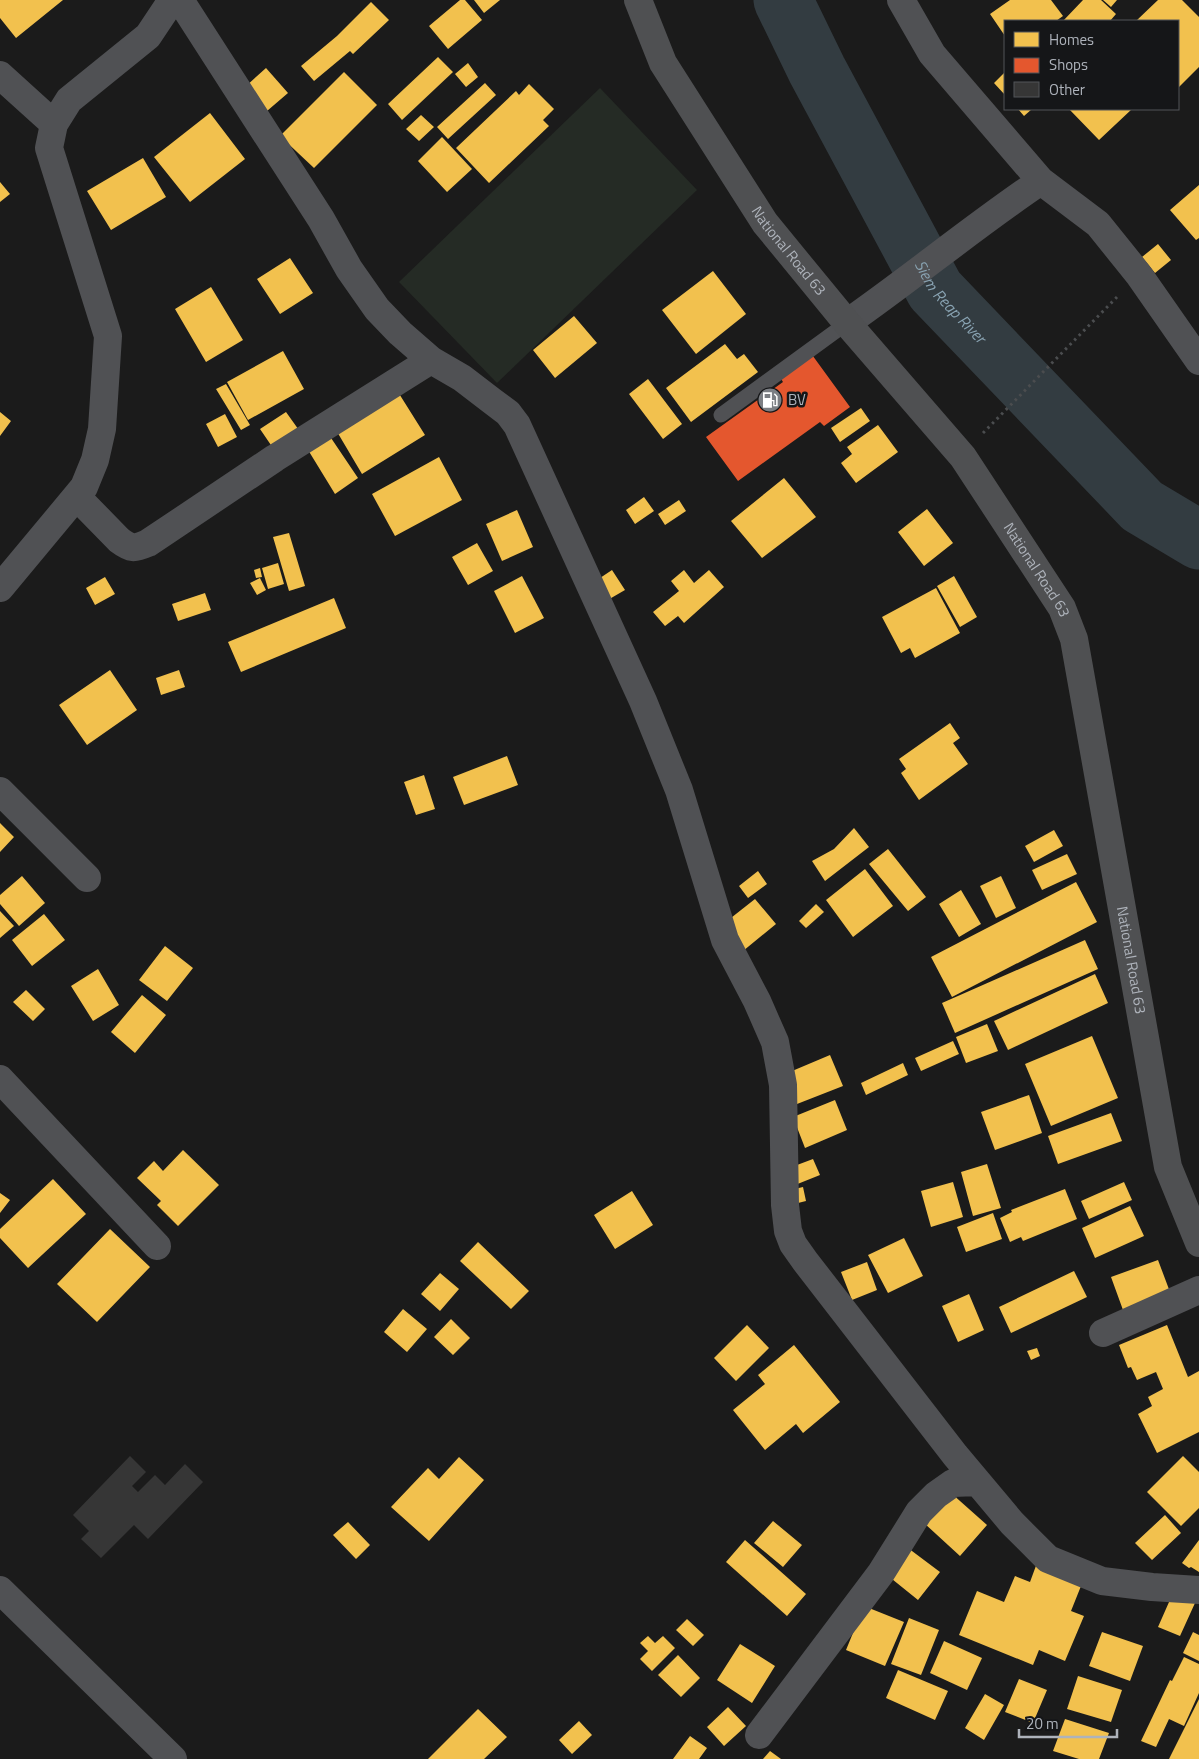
<svg xmlns="http://www.w3.org/2000/svg" width="1199" height="1759" viewBox="0 0 1199 1759" font-family="'Titillium Web',sans-serif">
<style>
.green{fill:#252b25}
.homes{fill:#f2c14e}
.shops{fill:#e4572e}
.lines{fill:none;stroke-linecap:round;stroke-linejoin:round}
.river{stroke:#333c41;stroke-width:59}
.building{fill:#363636}
.path{stroke:#4b4d4f;stroke-width:3;stroke-dasharray:2.5 4;stroke-linecap:butt}
.lane{stroke:#505154;stroke-width:15}
.street{stroke:#505154;stroke-width:28}
.secondary{stroke:#4f5052;stroke-width:28}
.labels{text-anchor:middle;stroke-width:5;stroke-linejoin:round;paint-order:stroke}
.street-label{font-size:15px;fill:#aeb3bb;stroke:#151618}
.poi-label{font-size:15px;fill:#aeb3bb;stroke:#151618;text-anchor:start}
.water-label{font-size:16px;font-style:italic;fill:#89a3b2;stroke:#151618}
</style>
<rect width="100%" height="100%" fill="#1b1b1b"/>
<!-- green -->
<path class="green" d="M 600,88 L 697,190 L 497,383 L 399,282 Z"/>
<!-- homes -->
<path class="homes" d="M 0,0 L 63,0 L 16,38 L 0,18 Z
M 460,0 L 465,0 L 482,20 L 448,49 L 429,26 Z
M 474,0 L 500,0 L 484,13 Z
M 1010,0 L 1051,0 L 1063,16 L 1056,21 L 1005,21 L 1005,36 L 990,14 Z
M 1083,0 L 1101,0 L 1116,14 L 1110,21 L 1063,21 Z
M 1103,0 L 1117,0 L 1111,7 Z
M 1158,0 L 1182,0 L 1199,17 L 1199,67 L 1178,88 L 1178,21 L 1136,21 Z
M 371,2 L 389,20 L 353,54 L 350,51 L 314,81 L 301,66 L 337,36 Z
M 438,57 L 453,72 L 402,120 L 388,104 Z
M 468,63 L 478,77 L 466,87 L 455,74 Z
M 266,68 L 288,93 L 267,111 L 245,87 Z
M 344,72 L 377,105 L 314,168 L 280,136 Z
M 1005,72 L 1005,95 L 994,83 Z
M 485,83 L 496,95 L 448,139 L 437,127 Z
M 529,84 L 554,109 L 543,120 L 549,126 L 489,183 L 456,148 L 516,91 L 519,95 Z
M 1018,109 L 1032,109 L 1024,116 Z
M 1069,109 L 1132,109 L 1099,140 Z
M 210,113 L 245,159 L 190,202 L 154,157 Z
M 421,115 L 434,127 L 419,141 L 406,129 Z
M 442,137 L 472,169 L 447,192 L 418,161 Z
M 143,158 L 166,197 L 111,230 L 87,191 Z
M 0,182 L 10,194 L 0,202 Z
M 1199,185 L 1199,238 L 1196,240 L 1170,210 Z
M 1158,244 L 1171,260 L 1155,273 L 1142,257 Z
M 290,258 L 313,293 L 280,314 L 257,279 Z
M 713,271 L 746,314 L 696,354 L 662,310 Z
M 211,287 L 243,340 L 206,362 L 175,309 Z
M 574,316 L 597,343 L 555,378 L 533,350 Z
M 725,344 L 737,359 L 744,354 L 758,372 L 691,422 L 666,388 Z
M 283,351 L 304,389 L 248,420 L 227,382 Z
M 648,379 L 682,424 L 663,439 L 629,394 Z
M 226,384 L 250,425 L 241,430 L 216,389 Z
M 398,392 L 425,435 L 362,474 L 336,430 Z
M 861,408 L 870,421 L 840,442 L 831,428 Z
M 0,412 L 11,421 L 0,436 Z
M 286,412 L 301,433 L 275,451 L 260,429 Z
M 225,414 L 237,437 L 218,447 L 206,424 Z
M 878,425 L 898,452 L 856,483 L 841,463 L 852,454 L 847,447 Z
M 327,432 L 358,478 L 335,494 L 305,445 Z
M 439,457 L 462,500 L 395,536 L 372,494 Z
M 784,478 L 816,517 L 762,558 L 731,521 Z
M 644,497 L 654,511 L 635,524 L 626,510 Z
M 679,500 L 686,511 L 665,525 L 658,514 Z
M 927,509 L 953,543 L 924,566 L 898,532 Z
M 517,510 L 533,547 L 502,561 L 486,524 Z
M 289,533 L 305,586 L 289,591 L 273,537 Z
M 477,543 L 493,571 L 468,585 L 452,557 Z
M 278,563 L 284,584 L 268,589 L 262,568 Z
M 260,568 L 262,577 L 256,578 L 254,570 Z
M 612,570 L 625,590 L 606,601 L 594,582 Z
M 684,570 L 694,583 L 709,570 L 724,587 L 684,623 L 678,616 L 665,626 L 653,612 L 679,591 L 671,581 Z
M 522,576 L 544,618 L 515,633 L 494,591 Z
M 954,576 L 977,617 L 960,627 L 937,586 Z
M 105,577 L 115,594 L 95,605 L 86,588 Z
M 260,578 L 266,590 L 257,595 L 250,583 Z
M 936,588 L 960,633 L 915,658 L 910,648 L 901,653 L 882,617 Z
M 205,593 L 211,610 L 178,621 L 172,604 Z
M 334,598 L 346,628 L 241,672 L 228,642 Z
M 110,670 L 137,710 L 87,745 L 59,705 Z
M 179,670 L 185,687 L 161,695 L 156,678 Z
M 950,723 L 960,738 L 953,743 L 968,764 L 919,800 L 901,773 L 906,769 L 899,759 Z
M 507,756 L 518,785 L 464,805 L 453,777 Z
M 424,775 L 435,809 L 416,815 L 404,782 Z
M 0,823 L 14,837 L 0,852 Z
M 854,828 L 869,847 L 825,881 L 812,861 L 834,849 Z
M 1054,830 L 1063,846 L 1034,862 L 1025,846 Z
M 888,849 L 926,897 L 908,911 L 869,864 Z
M 1067,854 L 1077,874 L 1042,890 L 1032,870 Z
M 865,869 L 893,906 L 853,937 L 826,900 Z
M 758,871 L 767,884 L 748,898 L 739,886 Z
M 22,876 L 45,903 L 19,926 L 0,904 L 0,895 Z
M 1001,876 L 1016,908 L 996,918 L 980,886 Z
M 1076,882 L 1097,922 L 952,997 L 931,957 Z
M 961,890 L 981,924 L 959,937 L 939,904 Z
M 755,899 L 776,924 L 743,951 L 722,925 Z
M 816,904 L 824,912 L 806,928 L 799,921 Z
M 0,911 L 14,926 L 0,938 Z
M 44,914 L 65,940 L 32,966 L 12,940 Z
M 1085,940 L 1098,969 L 955,1033 L 942,1003 Z
M 165,946 L 193,968 L 167,1001 L 139,980 Z
M 98,969 L 119,1005 L 93,1021 L 71,986 Z
M 1095,974 L 1108,1003 L 1008,1050 L 994,1021 Z
M 26,990 L 45,1009 L 33,1021 L 13,1002 Z
M 142,995 L 166,1015 L 135,1053 L 111,1032 Z
M 987,1024 L 998,1051 L 966,1063 L 956,1037 Z
M 1092,1036 L 1118,1098 L 1051,1126 L 1025,1064 Z
M 953,1041 L 959,1054 L 921,1071 L 915,1058 Z
M 830,1055 L 843,1086 L 797,1104 L 785,1074 Z
M 903,1063 L 908,1075 L 866,1095 L 861,1083 Z
M 1029,1095 L 1042,1133 L 995,1150 L 981,1112 Z
M 835,1100 L 847,1130 L 805,1148 L 793,1117 Z
M 1111,1113 L 1122,1141 L 1058,1164 L 1048,1136 Z
M 183,1150 L 219,1185 L 178,1226 L 157,1205 L 161,1201 L 137,1178 L 154,1161 L 163,1171 Z
M 813,1159 L 820,1175 L 795,1185 L 789,1168 Z
M 987,1164 L 1001,1208 L 973,1216 L 961,1172 Z
M 53,1179 L 86,1214 L 28,1268 L 0,1238 L 0,1229 Z
M 953,1182 L 963,1217 L 931,1227 L 921,1191 Z
M 1124,1182 L 1132,1200 L 1089,1219 L 1081,1201 Z
M 803,1187 L 806,1201 L 790,1205 L 786,1191 Z
M 1065,1189 L 1077,1219 L 1023,1241 L 1021,1237 L 1010,1242 L 1000,1218 L 1012,1212 L 1011,1210 Z
M 632,1191 L 653,1225 L 615,1249 L 594,1215 Z
M 0,1193 L 10,1200 L 0,1213 Z
M 1130,1206 L 1144,1236 L 1095,1258 L 1082,1228 Z
M 993,1213 L 1002,1239 L 966,1252 L 957,1227 Z
M 110,1229 L 150,1267 L 97,1322 L 57,1284 Z
M 904,1238 L 923,1276 L 888,1293 L 868,1255 Z
M 478,1242 L 529,1291 L 511,1309 L 460,1261 Z
M 1158,1260 L 1170,1292 L 1123,1310 L 1111,1277 Z
M 867,1262 L 877,1290 L 852,1300 L 841,1272 Z
M 1074,1271 L 1087,1297 L 1011,1333 L 999,1307 Z
M 440,1273 L 459,1289 L 440,1311 L 421,1294 Z
M 969,1294 L 984,1330 L 958,1342 L 942,1306 Z
M 403,1309 L 427,1329 L 407,1352 L 384,1332 Z
M 451,1319 L 470,1338 L 453,1355 L 434,1337 Z
M 747,1325 L 769,1348 L 736,1381 L 714,1358 Z
M 1167,1325 L 1188,1377 L 1199,1371 L 1199,1432 L 1157,1453 L 1138,1414 L 1152,1406 L 1148,1397 L 1163,1389 L 1156,1372 L 1137,1380 L 1131,1367 L 1128,1368 L 1119,1345 Z
M 794,1345 L 840,1402 L 803,1433 L 796,1424 L 765,1450 L 733,1410 L 765,1384 L 758,1375 Z
M 1037,1348 L 1040,1356 L 1031,1360 L 1027,1351 Z
M 1183,1456 L 1199,1472 L 1199,1508 L 1181,1526 L 1147,1492 Z
M 459,1457 L 484,1480 L 429,1541 L 391,1507 L 428,1468 L 439,1479 Z
M 951,1493 L 987,1525 L 960,1556 L 924,1523 Z
M 1165,1515 L 1181,1533 L 1152,1560 L 1135,1543 Z
M 773,1521 L 802,1545 L 783,1567 L 754,1543 Z
M 348,1522 L 370,1545 L 356,1559 L 333,1535 Z
M 745,1540 L 806,1594 L 787,1616 L 726,1562 Z
M 1199,1540 L 1199,1572 L 1191,1567 L 1189,1568 L 1182,1563 Z
M 908,1548 L 940,1572 L 918,1600 L 887,1575 Z
M 1037,1563 L 1083,1581 L 1071,1611 L 1084,1616 L 1065,1661 L 1039,1650 L 1033,1665 L 959,1635 L 977,1591 L 1004,1602 L 1015,1576 L 1030,1582 Z
M 1173,1593 L 1195,1603 L 1180,1636 L 1158,1627 Z
M 864,1606 L 904,1622 L 885,1666 L 846,1650 Z
M 909,1618 L 939,1630 L 921,1675 L 891,1664 Z
M 687,1619 L 704,1635 L 693,1646 L 676,1630 Z
M 1102,1632 L 1143,1646 L 1130,1681 L 1089,1666 Z
M 1193,1632 L 1199,1635 L 1199,1661 L 1183,1653 Z
M 648,1636 L 655,1643 L 663,1636 L 675,1648 L 652,1671 L 640,1659 L 648,1651 L 640,1643 Z
M 944,1641 L 982,1658 L 967,1690 L 930,1673 Z
M 740,1644 L 775,1666 L 752,1703 L 717,1680 Z
M 678,1655 L 700,1678 L 681,1697 L 658,1675 Z
M 1184,1657 L 1199,1664 L 1199,1693 L 1184,1726 L 1169,1719 L 1156,1747 L 1141,1741 L 1170,1680 L 1172,1681 Z
M 898,1670 L 948,1691 L 935,1720 L 886,1698 Z
M 1078,1676 L 1122,1690 L 1111,1722 L 1067,1709 Z
M 1019,1679 L 1047,1690 L 1033,1723 L 1005,1712 Z
M 985,1694 L 1004,1705 L 984,1740 L 965,1728 Z
M 1199,1699 L 1199,1759 L 1169,1759 Z
M 728,1707 L 746,1726 L 724,1746 L 707,1727 Z
M 478,1709 L 507,1737 L 484,1759 L 428,1759 Z
M 1065,1719 L 1109,1733 L 1099,1759 L 1079,1759 L 1053,1751 Z
M 579,1721 L 592,1735 L 572,1754 L 559,1740 Z
M 690,1736 L 707,1748 L 699,1759 L 673,1759 Z
M 770,1751 L 781,1759 L 763,1759 Z"/>
<!-- shops -->
<path class="shops" d="M 810,352 L 850,407 L 824,426 L 820,422 L 738,481 L 706,437 L 783,382 L 778,374 Z"/>
<g class="lines">
<!-- river -->
<path class="river" id="s1" d="M 783,0 L 817,70 L 935,290 L 1142,506 L 1199,540"/>
</g>
<!-- building -->
<path class="building" d="M 130,1456 L 146,1472 L 132,1486 L 138,1492 L 155,1475 L 165,1485 L 185,1464 L 203,1482 L 148,1539 L 134,1525 L 101,1558 L 81,1539 L 89,1531 L 73,1515 Z"/>
<g class="lines">
<!-- path -->
<path class="path" d="M 983,433 L 1117,297"/>
<!-- lane -->
<path class="lane" d="M 721,415 L 847,323"/>
<!-- street -->
<path class="street" d="M 180,0 L 321,219 L 349,269 L 377,309 L 400,333 L 431,360 L 462,378 L 492,401 L 508,413 L 517,425 L 643,701 L 679,790 L 725,940 L 757,1001 L 775,1042 L 783,1085 L 785,1205 L 788,1231 L 793,1244 L 805,1261 L 955,1455 L 1012,1523 L 1048,1559 L 1102,1581 L 1152,1587 L 1199,1590
M 901,0 L 932,54 L 1041,181 L 1098,224 L 1139,275 L 1199,361
M 0,75 L 54,124
M 847,323 C 913,277 974,226 1041,181
M 77,497 L 119,540 C 131,549 134,549 148,543 L 275,458 L 431,360
M 0,588 L 84,487 L 95,460 L 102,429 L 108,336 L 49,148 L 54,124 L 69,100 L 148,36 L 172,0
M 0,791 L 87,878
M 0,1079 L 157,1246
M 1103,1333 L 1199,1290
M 0,1590 L 173,1759
M 759,1735 L 881,1573 L 919,1512 L 936,1495 L 953,1483 L 977,1482"/>
<!-- secondary -->
<path class="secondary" id="s2" d="M 638,0 L 663,63 L 765,223 L 847,323 L 963,457 L 1062,608 L 1074,639 L 1168,1167 L 1199,1243"/>
</g>
<!-- icons -->
<defs>
<symbol id="fuel-disc" viewBox="-11 -11 22 22"><circle r="9.5" fill="#7b7e83" stroke="#151618"/><path d="M-5.5-6h7V0h2V4h1.3V-2.5L3-4.5l.8-.8L6-3V5H2.5V1h-1V6h-7ZM-4.2-4.7v3.2H.2V-4.7Z" fill="#fff"/></symbol>
</defs>
<g fill-rule="evenodd">
<use href="#fuel-disc" x="756" y="386" width="28" height="28"/>
</g>
<g class="labels">
<!-- street labels -->
<g class="street-label">
<text dy="5" stroke="none"><textPath href="#s2" startOffset="294">National Road 63</textPath></text>
<text dy="5" stroke="none"><textPath href="#s2" startOffset="699">National Road 63</textPath></text>
<text dy="5" stroke="none"><textPath href="#s2" startOffset="1104">National Road 63</textPath></text>
</g>
<!-- poi labels -->
<g class="poi-label">
<text x="788" y="405">BV</text>
</g>
<!-- water labels -->
<g class="water-label">
<text dy="6" stroke="none"><textPath href="#s1" startOffset="346">Siem Reap River</textPath></text>
</g>
</g>
<!-- legend -->
<rect x="1004" y="20" width="175" height="90" fill="#151618" stroke="#525559"/>
<rect x="1014" y="32" width="25" height="15" fill="#f2c14e" stroke="#525559"/>
<text x="1049" y="45" font-size="15" fill="#aeb3bb">Homes</text>
<rect x="1014" y="58" width="25" height="15" fill="#e4572e" stroke="#525559"/>
<text x="1049" y="70" font-size="15" fill="#aeb3bb">Shops</text>
<rect x="1014" y="82" width="25" height="15" fill="#363636" stroke="#525559"/>
<text x="1049" y="95" font-size="15" fill="#aeb3bb">Other</text>
<!-- scale -->
<path d="M1019 1729v8h98v-8" fill="none" stroke="#aeb3bb" stroke-width="2.5"/>
<text x="1026" y="1729" font-size="15" fill="#aeb3bb" stroke="#151618" stroke-width="4" paint-order="stroke">20 m</text>
</svg>
